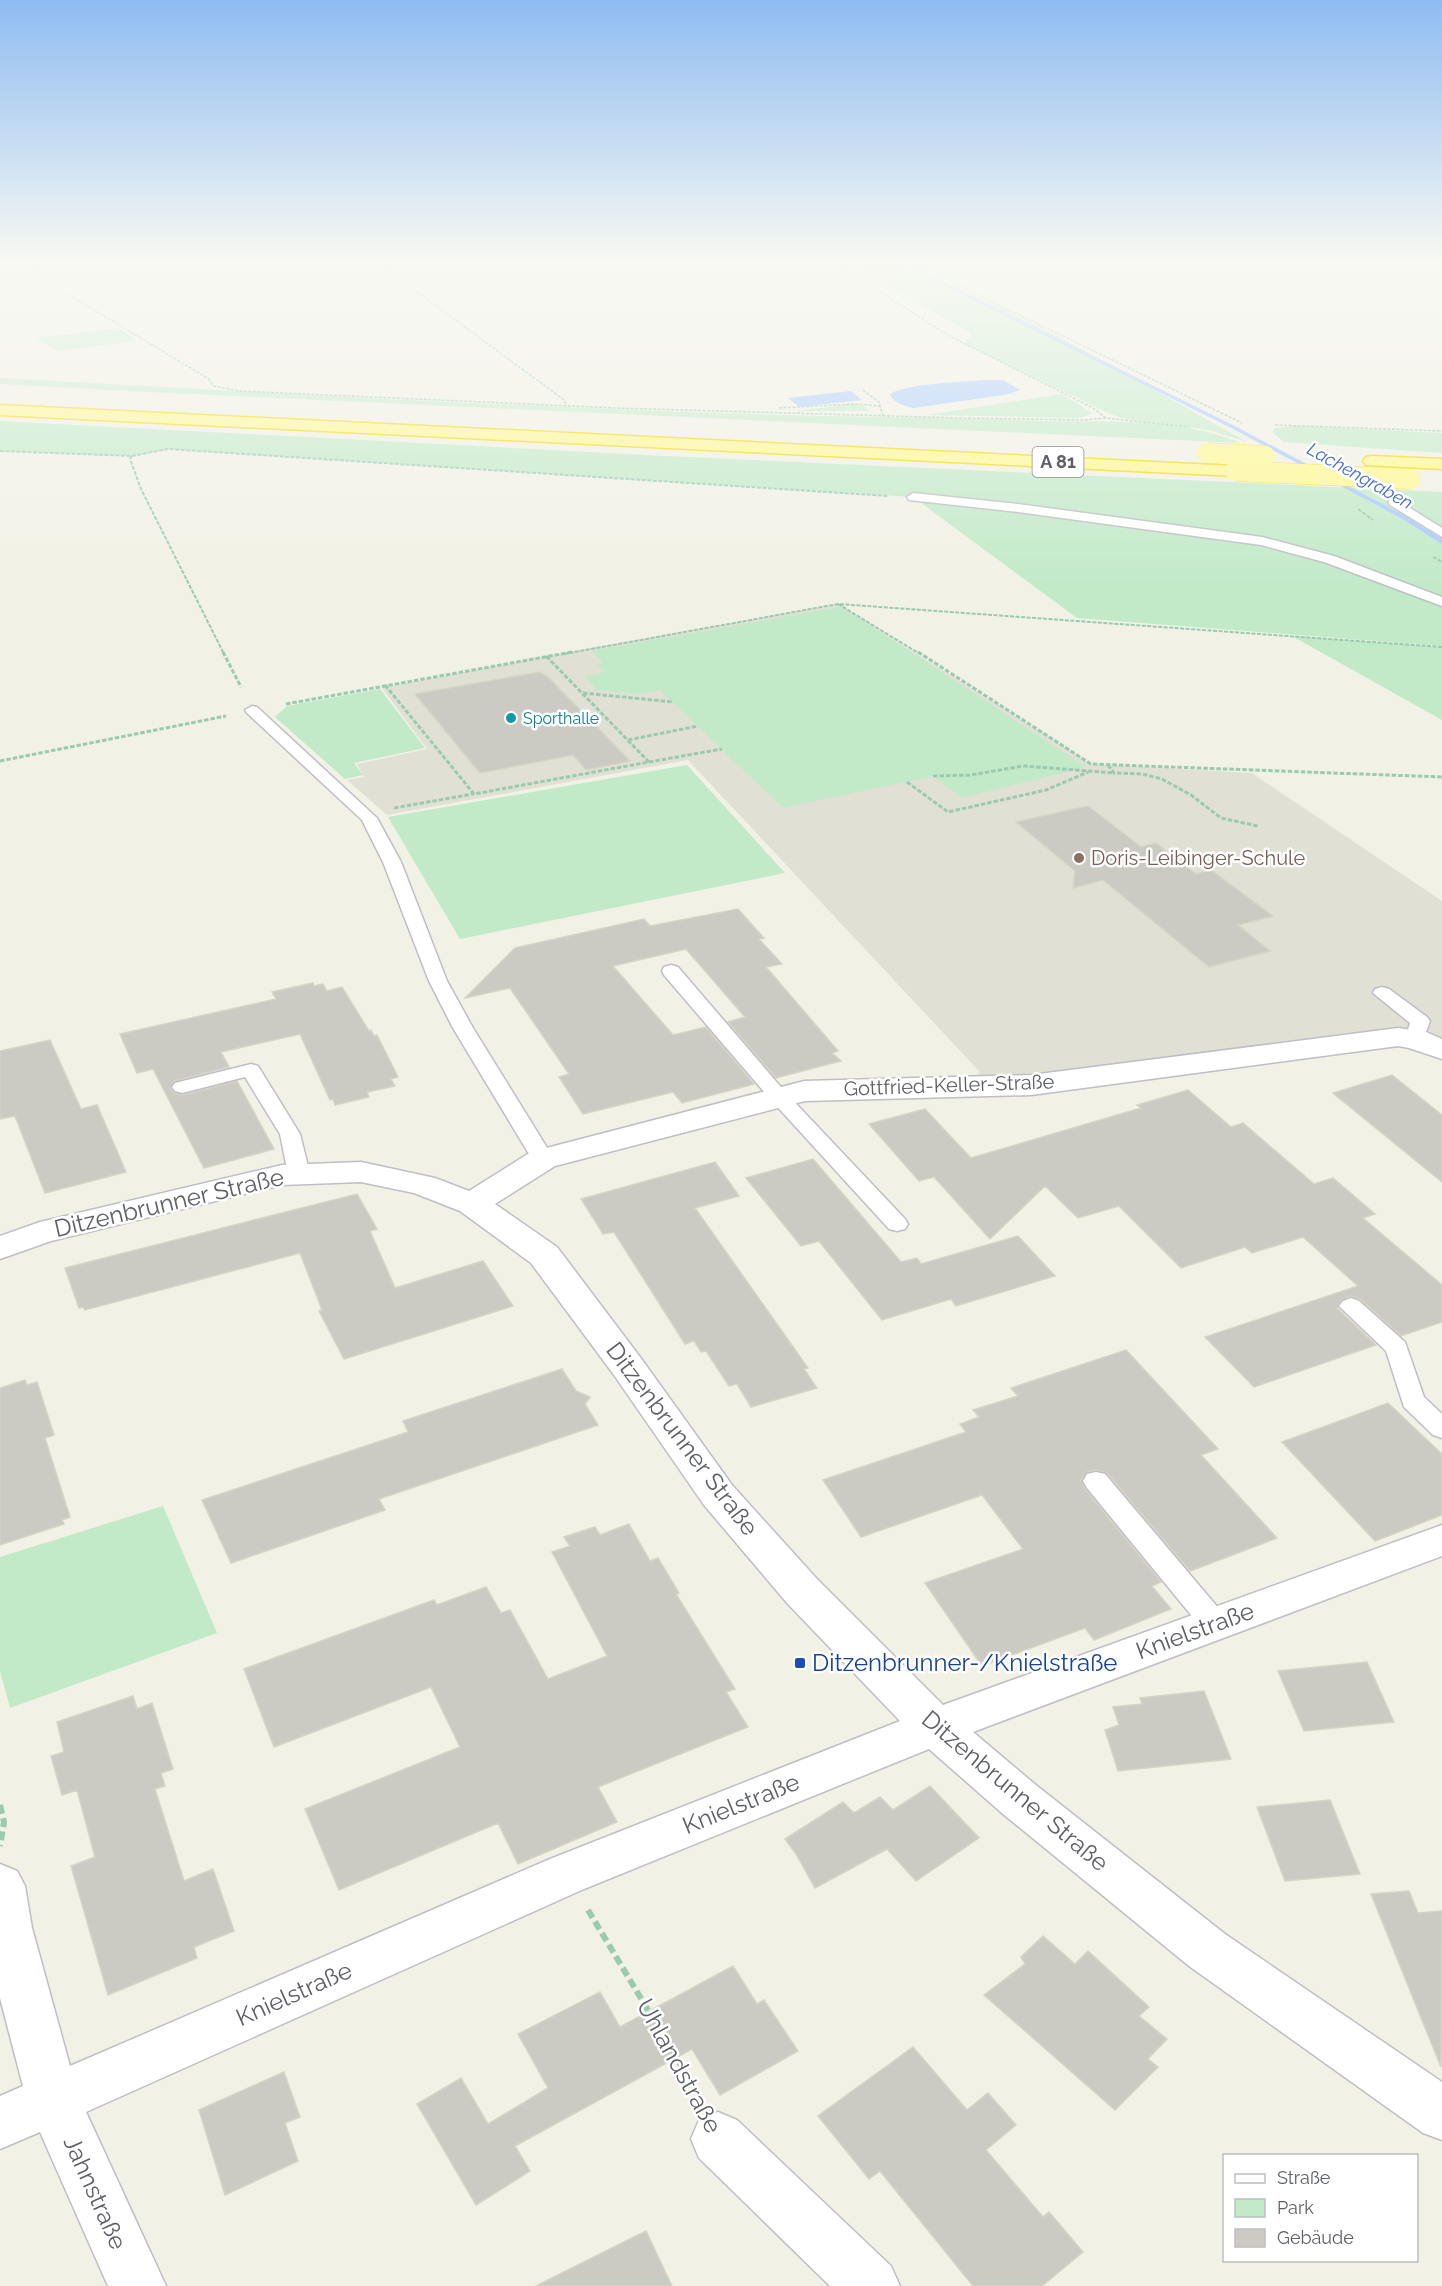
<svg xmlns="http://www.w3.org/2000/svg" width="1442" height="2286" viewBox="0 0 1442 2286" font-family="Raleway,sans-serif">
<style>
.education{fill:#e1e0d5}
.green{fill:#c2eac9}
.water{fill:#a8c9ff}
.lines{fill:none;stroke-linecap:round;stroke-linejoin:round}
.stream{fill:#a8c9ff;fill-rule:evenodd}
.building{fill:#cccbc3;stroke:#d6d4c4;stroke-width:1.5}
.lane-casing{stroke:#bebfc6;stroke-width:3}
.street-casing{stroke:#bebfc6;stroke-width:3}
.highway-casing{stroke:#f7d900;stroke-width:3}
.path-far3{stroke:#9acbb1;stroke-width:1.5;stroke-dasharray:3 1.5;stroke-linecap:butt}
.path-far2{stroke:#9acbb1;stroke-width:2;stroke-dasharray:4 1.5;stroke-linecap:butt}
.path-far1{stroke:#9acbb1;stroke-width:3;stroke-dasharray:4.5 2;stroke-linecap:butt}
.path{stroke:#9acbb1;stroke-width:6;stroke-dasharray:9 4.5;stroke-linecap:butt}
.lane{fill:#fff;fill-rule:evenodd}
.street{fill:#fff;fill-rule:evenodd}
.highway{fill:#fff88f;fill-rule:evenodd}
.highway-bridge-casing{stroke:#f7d900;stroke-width:21;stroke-linecap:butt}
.highway-bridge{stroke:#fff88f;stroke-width:20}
.culture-dot{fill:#0f9aa8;stroke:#fff;stroke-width:2}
.education-dot{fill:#8d6e63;stroke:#fff;stroke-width:2}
.transit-dot{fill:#1a4fb4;stroke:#fff;stroke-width:2}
.labels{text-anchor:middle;stroke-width:5;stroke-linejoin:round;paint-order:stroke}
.far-culture-label{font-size:16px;fill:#0d838f;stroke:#fff;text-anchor:start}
.shield{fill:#fff;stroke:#8e9095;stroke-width:1.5}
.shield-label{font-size:18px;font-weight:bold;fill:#5e6068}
.far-water-label{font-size:18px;font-style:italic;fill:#416bcc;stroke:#fff}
.education-label{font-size:20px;fill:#785e54;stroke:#fff;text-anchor:start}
.street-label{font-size:20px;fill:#5e6068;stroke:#fff}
.near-street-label{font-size:24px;fill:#5e6068;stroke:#fff}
.near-transit-label{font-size:24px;fill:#164399;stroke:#fff;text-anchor:start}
</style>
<rect width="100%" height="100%" fill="#f1f1e6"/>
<!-- education -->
<path class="education" d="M 838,604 L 1091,764 L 1252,773 L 1442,901 L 1442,1043 L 1415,1039 L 976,1085 L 979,1071 L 688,760 L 387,815 L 347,780 L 364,777 L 357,764 L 427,749 L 382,688 L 579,650 Z"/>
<!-- green -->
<path class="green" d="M 851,265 L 917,265 L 1042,327 L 1247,442 L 1209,430 L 1122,418 L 1108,413 L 964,344 L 972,334 Z
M 121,328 L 136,341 L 58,351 L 36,338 Z
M 0,378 C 274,393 549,409 824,416 C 897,417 969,419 1042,421 C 1105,422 1181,417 1240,443 L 147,392 L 0,384 Z
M 1062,394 L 1092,413 L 1083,417 L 1074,418 L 927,415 Z
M 854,404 L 863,406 L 870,411 L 796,411 Z
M 0,421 L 666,456 L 1442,492 L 1442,646 L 1077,618 L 913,497 L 168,449 L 132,456 L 0,451 Z
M 1297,426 L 1442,433 L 1442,453 L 1284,442 L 1272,432 L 1275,428 Z
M 840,607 L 873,627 L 1086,767 L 962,798 L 933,776 L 783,808 L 660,690 L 638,694 L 596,690 L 585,676 L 605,672 L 597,664 L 603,662 L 592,651 Z
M 1292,636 L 1442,647 L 1442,720 Z
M 380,689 L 425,748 L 354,763 L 363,775 L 345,779 L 275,717 L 287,706 Z
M 687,765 L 785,873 L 460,939 L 388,817 Z
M 163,1506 L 217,1633 L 10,1708 L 0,1671 L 0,1557 Z"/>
<!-- water -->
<path class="water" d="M 986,380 L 1003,380 L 1020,390 L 1010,394 L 914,408 C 905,406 894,404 890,394 C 908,383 963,382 986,380 Z
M 851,391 L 862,400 L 799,407 L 788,398 Z"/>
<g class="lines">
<!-- stream -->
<path class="stream" d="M 903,265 L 909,265 L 1233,425 L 1405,516 L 1442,539 L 1442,544 L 1401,518 L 1229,427 Z"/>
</g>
<!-- building -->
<path class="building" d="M 540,672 L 549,678 L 630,761 L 586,770 L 573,755 L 480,773 L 415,694 Z
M 1088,806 L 1141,847 L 1156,843 L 1196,874 L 1211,870 L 1273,916 L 1238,925 L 1270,951 L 1209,967 L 1103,880 L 1073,888 L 1075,871 L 1016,822 Z
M 738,909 L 764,938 L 759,939 L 782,964 L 766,967 L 838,1051 L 832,1053 L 841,1061 L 776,1078 L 728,1022 L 745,1017 L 686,949 L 613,966 L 673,1035 L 706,1027 L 754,1084 L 682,1103 L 673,1092 L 583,1114 L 559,1077 L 569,1074 L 510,988 L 465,998 L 515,948 L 644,919 L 650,926 Z
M 313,983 L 314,986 L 323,984 L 327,991 L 342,987 L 369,1031 L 371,1030 L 374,1036 L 377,1035 L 398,1077 L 391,1079 L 395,1086 L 367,1092 L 369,1097 L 335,1105 L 333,1099 L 330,1100 L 300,1034 L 221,1052 L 229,1067 L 174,1081 L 170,1088 L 174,1093 L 183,1095 L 237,1081 L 274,1149 L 204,1168 L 153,1069 L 137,1073 L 120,1034 L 276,999 L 272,992 Z
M 50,1040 L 81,1109 L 97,1105 L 126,1172 L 45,1193 L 15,1116 L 0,1119 L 0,1051 Z
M 1392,1075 L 1442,1115 L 1442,1182 L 1333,1093 Z
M 1188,1090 L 1231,1127 L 1243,1123 L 1314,1184 L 1333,1178 L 1375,1214 L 1363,1218 L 1442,1285 L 1442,1322 L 1401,1336 L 1360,1299 L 1350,1296 L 1341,1300 L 1337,1308 L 1376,1345 L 1254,1387 L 1205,1337 L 1358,1286 L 1303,1237 L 1252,1253 L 1245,1247 L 1181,1268 L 1119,1206 L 1078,1218 L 1045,1186 L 990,1239 L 934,1177 L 919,1181 L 869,1124 L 925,1109 L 971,1158 L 1141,1108 L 1137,1105 Z
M 813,1159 L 901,1262 L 917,1258 L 921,1264 L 1018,1236 L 1055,1276 L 956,1306 L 951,1299 L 882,1320 L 819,1241 L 801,1246 L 746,1178 Z
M 715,1162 L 739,1196 L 695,1208 L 808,1368 L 804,1369 L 817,1388 L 751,1407 L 737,1384 L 729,1386 L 706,1351 L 701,1352 L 694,1341 L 685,1344 L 614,1232 L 603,1234 L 581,1199 Z
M 357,1194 L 377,1229 L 370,1231 L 395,1288 L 483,1261 L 513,1306 L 344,1359 L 319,1311 L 322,1310 L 300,1253 L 85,1310 L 83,1307 L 79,1308 L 65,1268 Z
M 1126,1350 L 1218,1449 L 1201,1455 L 1277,1538 L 1190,1571 L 1107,1473 L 1096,1470 L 1087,1472 L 1081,1480 L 1085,1489 L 1161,1582 L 1152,1586 L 1171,1609 L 1094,1640 L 1085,1628 L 982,1666 L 925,1583 L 1023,1549 L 982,1495 L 861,1537 L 823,1480 L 966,1432 L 960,1424 L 979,1417 L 973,1410 L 1018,1396 L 1011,1388 Z
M 562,1369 L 576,1391 L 590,1397 L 585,1404 L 598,1425 L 379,1499 L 385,1510 L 231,1563 L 202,1500 L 408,1432 L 403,1421 Z
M 25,1380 L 27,1385 L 37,1382 L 54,1435 L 45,1438 L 70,1517 L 62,1520 L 64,1524 L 0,1545 L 0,1388 Z
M 1388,1403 L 1442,1454 L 1442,1515 L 1375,1541 L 1282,1442 Z
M 629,1524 L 650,1561 L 658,1558 L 679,1593 L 676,1594 L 735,1689 L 726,1692 L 748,1727 L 598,1787 L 617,1822 L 518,1864 L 498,1823 L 339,1890 L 305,1809 L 460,1747 L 431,1687 L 274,1747 L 244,1669 L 434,1600 L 437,1605 L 486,1587 L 501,1613 L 510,1610 L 548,1679 L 607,1656 L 552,1552 L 570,1546 L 564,1537 L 595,1527 L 600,1535 Z
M 1367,1662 L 1394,1722 L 1304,1731 L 1278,1671 Z
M 1204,1691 L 1231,1759 L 1118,1771 L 1105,1730 L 1119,1725 L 1113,1707 L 1142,1704 L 1140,1698 Z
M 133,1696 L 137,1709 L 152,1703 L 173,1769 L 161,1773 L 165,1786 L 155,1789 L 184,1881 L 213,1869 L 234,1931 L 194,1947 L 197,1958 L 108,1995 L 71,1866 L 95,1857 L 77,1790 L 62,1795 L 51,1756 L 64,1752 L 57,1722 Z
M 930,1786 L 979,1838 L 916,1881 L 887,1849 L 815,1888 L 796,1854 L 785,1839 L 843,1802 L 854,1813 L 880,1797 L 893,1810 Z
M 1330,1800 L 1360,1874 L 1285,1881 L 1257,1807 Z
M 1409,1891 L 1418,1913 L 1442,1911 L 1441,2067 L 1371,1894 Z
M 1043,1936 L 1075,1964 L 1088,1951 L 1149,2007 L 1139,2016 L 1167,2039 L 1148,2059 L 1158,2067 L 1115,2110 L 984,1995 L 1025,1964 L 1021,1957 Z
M 733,1966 L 757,2004 L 764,2000 L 798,2051 L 720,2095 L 692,2049 L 515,2146 L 530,2171 L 476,2205 L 417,2104 L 461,2078 L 488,2124 L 548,2088 L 518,2034 L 600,1992 L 620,2027 Z
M 913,2047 L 967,2110 L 988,2093 L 1016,2125 L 986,2150 L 1043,2217 L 1049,2212 L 1083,2252 L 1042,2286 L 973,2286 L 880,2171 L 869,2179 L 818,2116 Z
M 284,2072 L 300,2117 L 285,2123 L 298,2161 L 225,2195 L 199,2110 Z
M 646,2231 L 672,2286 L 536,2286 Z"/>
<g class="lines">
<defs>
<path id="lane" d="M 913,493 L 1018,504 L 1262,537 L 1334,556 L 1442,597 L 1442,606 L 1324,562 L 1261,545 L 1018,512 L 909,500 L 907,497 Z
M 1394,498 L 1442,528 L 1442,537 L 1390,505 L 1388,502 Z
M 252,706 L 257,707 L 377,818 L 401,862 L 447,981 L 473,1028 L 554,1159 L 551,1164 L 543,1165 L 535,1164 L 453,1028 L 429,981 L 383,862 L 362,820 L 247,713 L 245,710 Z
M 671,965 L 678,967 L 786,1093 L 905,1219 L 908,1224 L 905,1229 L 897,1231 L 889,1229 L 772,1101 L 664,975 L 662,971 L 664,967 Z
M 1382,987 L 1389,989 L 1427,1017 L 1430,1021 L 1422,1043 L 1408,1043 L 1405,1039 L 1410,1023 L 1373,993 L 1375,989 Z
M 251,1064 L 258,1066 L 300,1134 L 310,1174 L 307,1179 L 299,1180 L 291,1179 L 288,1174 L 280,1134 L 245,1077 L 182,1093 L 175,1091 L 172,1087 L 175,1083 Z
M 1351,1298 L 1359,1301 L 1405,1342 L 1424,1397 L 1442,1414 L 1442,1438 L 1433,1435 L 1404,1407 L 1386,1351 L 1339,1306 L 1343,1301 Z
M 1096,1472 L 1105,1474 L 1225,1616 L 1229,1624 L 1225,1632 L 1215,1635 L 1205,1632 L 1087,1488 L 1083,1481 L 1087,1474 Z"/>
<path id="street" d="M 1398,1028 L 1426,1032 L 1442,1039 L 1442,1059 L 1409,1048 L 1398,1046 L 1031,1095 L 805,1101 L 555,1166 L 495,1204 L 557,1247 L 640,1357 L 732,1485 L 817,1579 L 943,1705 L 1442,1525 L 1442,1556 L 973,1732 L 1037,1786 L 1225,1934 L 1442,2082 L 1442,2140 L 1423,2133 L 1189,1966 L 1003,1814 L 929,1749 L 584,1889 L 86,2112 L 166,2286 L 108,2286 L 40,2132 L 0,2149 L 0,2096 L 23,2086 L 0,1998 L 0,1864 L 17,1871 L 25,1886 L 32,1928 L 70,2066 L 550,1859 L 900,1721 L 787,1603 L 704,1505 L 614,1375 L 531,1263 L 460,1211 L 414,1193 L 361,1182 L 282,1185 L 51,1241 L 0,1259 L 0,1236 L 40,1222 L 282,1165 L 361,1162 L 435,1178 L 469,1191 L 531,1152 L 804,1081 L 1031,1075 Z
M 718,2112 L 737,2120 L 891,2266 L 900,2286 L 830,2286 L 699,2158 L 691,2139 L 699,2120 Z"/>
<path id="highway" d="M 0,405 L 1235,466 L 1241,467 L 1244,471 L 1241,475 L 1235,476 L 0,415 Z
M 1372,456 L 1442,459 L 1442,469 L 1366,465 L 1363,461 L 1366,457 Z"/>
</defs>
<!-- lane casing -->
<use href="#lane" class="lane-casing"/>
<!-- street casing -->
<use href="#street" class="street-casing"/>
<!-- highway casing -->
<use href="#highway" class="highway-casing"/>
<!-- path-far3 -->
<path class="path-far3" d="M 30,265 L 69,295 L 209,379 L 213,386 L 240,391 L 615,408 L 960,418 L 1084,420 L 1106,418
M 380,265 L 563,399 L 567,405
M 838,265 L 951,337 L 1093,408 L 1106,418 L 1189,427
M 917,265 L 1242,423
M 863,390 L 879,402 L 883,416
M 779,408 L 855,404 L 881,406
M 1275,425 L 1442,431"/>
<!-- path-far2 -->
<path class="path-far2" d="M 0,451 L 132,456 L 168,449 L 888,496
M 132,456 L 130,459 L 141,489 L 224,654
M 1358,509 L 1373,520
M 1433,557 L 1442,562
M 838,604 L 920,654
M 564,654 L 838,604 L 1442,647"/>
<!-- path-far1 -->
<path class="path-far1" d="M 223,652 L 241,687
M 918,652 L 1091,764 L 1442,777
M 385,685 L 474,794 L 649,762 L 546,656
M 583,693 L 673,702
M 286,704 L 572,652
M 628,740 L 698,726
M 0,761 L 226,716
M 649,762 L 722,749
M 1108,765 L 1114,773 L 1142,774 L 1162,779 L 1191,795 L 1221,818 L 1258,826
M 933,776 L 971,775 L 1023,766 L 1114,773
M 907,782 L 948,812 L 1046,790 L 1088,772
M 394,808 L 473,794"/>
<!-- path -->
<path class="path" d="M 0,1805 L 4,1822 L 0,1846
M 588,1910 L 700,2097"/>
<!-- lane -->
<use href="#lane" class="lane"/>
<!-- street -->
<use href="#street" class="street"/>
<!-- highway -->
<use href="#highway" class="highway"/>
<defs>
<path id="highway-bridge" d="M 1207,453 L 1265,456
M 1235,471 L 1410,479"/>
</defs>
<!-- highway-bridge casing -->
<use href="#highway-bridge" class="highway-bridge-casing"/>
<!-- highway-bridge -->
<use href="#highway-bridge" class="highway-bridge"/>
</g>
<!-- sky -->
<linearGradient id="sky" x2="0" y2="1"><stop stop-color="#8ebcf1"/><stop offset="0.45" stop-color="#f9f9f4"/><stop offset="1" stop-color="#f9f9f4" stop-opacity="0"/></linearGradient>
<rect width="1442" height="585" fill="url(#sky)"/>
<!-- markers -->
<circle class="culture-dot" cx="511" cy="718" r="6"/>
<circle class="education-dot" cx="1079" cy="858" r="6"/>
<rect class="transit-dot" x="794" y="1657" width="12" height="12" rx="3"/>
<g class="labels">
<!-- far-culture labels -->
<g class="far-culture-label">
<text x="523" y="724">Sporthalle</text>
</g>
<!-- shield labels -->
<rect class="shield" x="1032.5" y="447" width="51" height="30" rx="4.5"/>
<g class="shield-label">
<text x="1058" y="468">A 81</text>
</g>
<!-- far-water labels -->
<g class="far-water-label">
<text transform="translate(1360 476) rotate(29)" y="6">Lachengraben</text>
</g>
<!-- education labels -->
<g class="education-label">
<text x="1091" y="865">Doris-Leibinger-Schule</text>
</g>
<!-- street labels -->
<g class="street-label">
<text transform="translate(949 1085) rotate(-2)" y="7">Gottfried-Keller-Straße</text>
</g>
<!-- near-street labels -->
<g class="near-street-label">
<text transform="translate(169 1203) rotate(-13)" y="8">Ditzenbrunner Straße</text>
<text transform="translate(682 1439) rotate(53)" y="8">Ditzenbrunner Straße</text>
<text transform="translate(1195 1631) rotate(-20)" y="8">Knielstraße</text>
<text transform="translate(1015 1791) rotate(40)" y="8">Ditzenbrunner Straße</text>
<text transform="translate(741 1804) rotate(-22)" y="8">Knielstraße</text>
<text transform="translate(294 1994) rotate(-24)" y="8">Knielstraße</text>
<text transform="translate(679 2066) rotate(61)" y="8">Uhlandstraße</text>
<text transform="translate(95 2193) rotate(66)" y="8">Jahnstraße</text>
</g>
<!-- near-transit labels -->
<g class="near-transit-label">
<text x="812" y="1671">Ditzenbrunner-/Knielstraße</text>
</g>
</g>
<!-- legend -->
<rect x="1223" y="2154" width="195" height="108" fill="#ffffff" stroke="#bfbfc3" stroke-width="1.5"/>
<rect x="1235" y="2174" width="30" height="9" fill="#ffffff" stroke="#bfbfc3" stroke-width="1.5"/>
<text x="1277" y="2184" font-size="18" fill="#5e6068">Straße</text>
<rect x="1235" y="2199" width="30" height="18" fill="#c2eac9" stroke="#bfbfc3" stroke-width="1.5"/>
<text x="1277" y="2214" font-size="18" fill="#5e6068">Park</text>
<rect x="1235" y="2229" width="30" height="18" fill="#cccbc3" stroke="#bfbfc3" stroke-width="1.5"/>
<text x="1277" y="2244" font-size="18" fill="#5e6068">Gebäude</text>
</svg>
